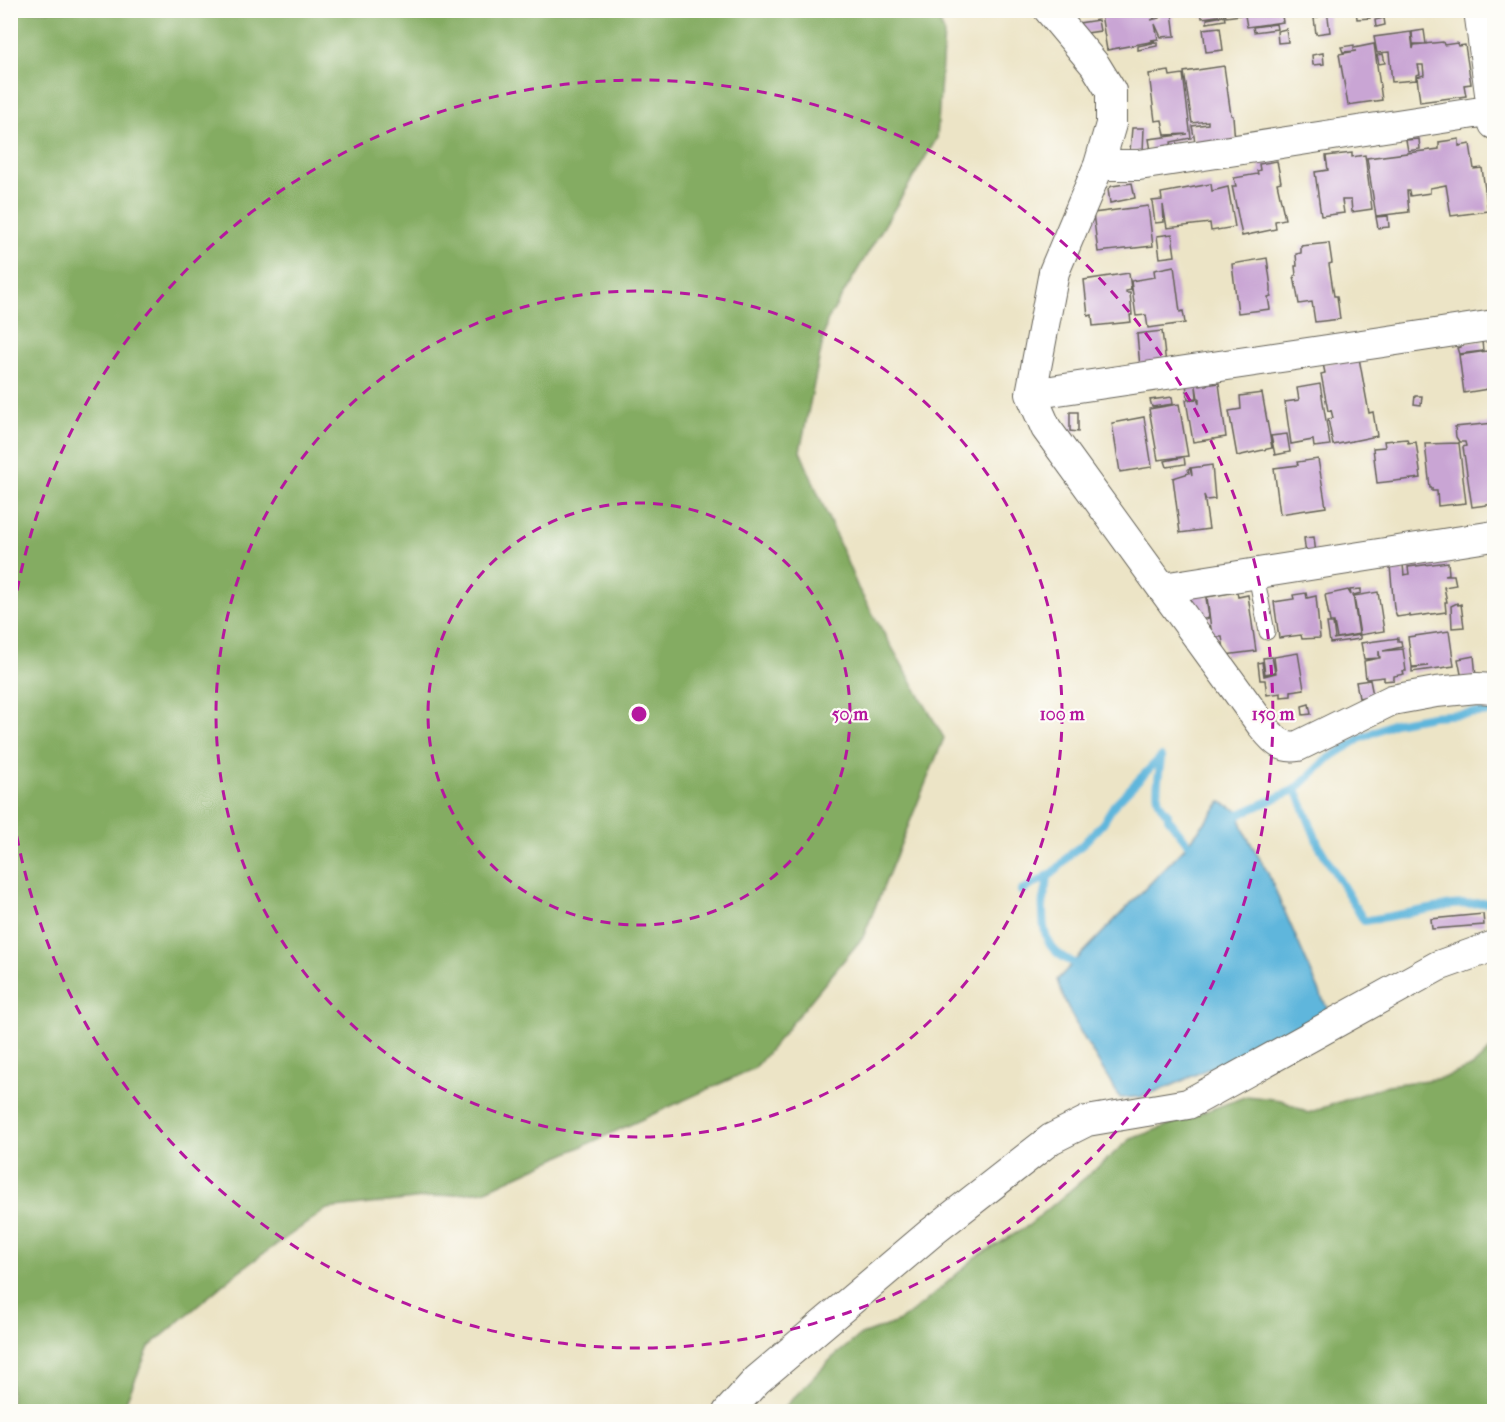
<svg xmlns="http://www.w3.org/2000/svg" width="1505" height="1422" viewBox="0 0 1505 1422" font-family="'IM FELL French Canon',serif">
<style>
.forest{fill:#84ac62;stroke:#50643f;stroke-width:1.5}
.water{fill:#5fb6dc;stroke:#3e697c;stroke-width:1.5}
.lines{fill:none;stroke-linecap:round;stroke-linejoin:round}
.stream{stroke:#5fb6dc;stroke-width:8}
.building{fill:#c9a5d4}
.lane-casing{stroke:#656258;stroke-width:17}
.street-casing{stroke:#656258;stroke-width:32}
.lane{stroke:#fff;stroke-width:15}
.street{stroke:#fff;stroke-width:30}
.ring{fill:none;stroke:#b5179e;stroke-width:3;stroke-dasharray:10 8}
.centre{fill:#b5179e;stroke:#fdfcf7;stroke-width:3}
.ring-label{font-size:18px;text-anchor:middle;font-weight:bold;fill:#b5179e;stroke:#fdfcf7;stroke-width:4.5;stroke-linejoin:round;paint-order:stroke}
</style>
<rect width="100%" height="100%" fill="#fdfcf7"/>
<filter id="ink" filterUnits="userSpaceOnUse"><feTurbulence type="fractalNoise" baseFrequency=".0167" numOctaves="2"/><feDisplacementMap in="SourceGraphic" scale="12" xChannelSelector="R" yChannelSelector="G"/><feConvolveMatrix kernelMatrix="1 2 1 2 8 2 1 2 1" color-interpolation-filters="sRGB"/></filter>
<filter id="wash" filterUnits="userSpaceOnUse"><feTurbulence type="fractalNoise" baseFrequency=".008" numOctaves="4" result="noise"/><feDisplacementMap in="SourceGraphic" scale="24" xChannelSelector="R" yChannelSelector="G"/><feGaussianBlur stdDeviation="1.35" result="paint"/><feColorMatrix in="noise" values="0 0 0 0 0 0 0 0 0 0 0 0 0 0 0 0 0 1.4 0 .05"/><feComposite in="paint" operator="in"/></filter>
<g filter="url(#wash)">
<rect width="100%" height="100%" fill="#ece4c6"/>
<!-- forest -->
<path class="forest" d="M 934,10 L 944,32 L 937,138 L 827,321 L 800,451 L 858,588 L 944,738 L 863,937 L 755,1068 L 484,1191 L 327,1209 L 239,1271 L 149,1347 L 122,1411 L 11,1411 L 11,11 Z
M 1494,1046 L 1494,1411 L 780,1412 L 832,1358 L 861,1335 L 900,1321 L 924,1303 L 976,1257 L 1028,1226 L 1131,1139 L 1247,1096 L 1281,1100 L 1308,1113 L 1388,1085 L 1443,1078 L 1473,1066 Z"/>
<!-- water -->
<path class="water" d="M 1221,802 L 1237,810 L 1246,835 L 1267,871 L 1329,1013 L 1173,1085 L 1140,1097 L 1120,1098 C 1098,1060 1070,1021 1057,980 L 1188,844 Z"/>
<g class="lines">
<!-- stream -->
<path class="stream" d="M 1296,789 L 1319,846 L 1364,921 L 1452,905 L 1494,902
M 1231,822 L 1240,814 L 1296,789 L 1328,759 L 1361,738 L 1394,723 L 1432,716 L 1494,712
M 1047,876 C 1049,886 1045,891 1043,899 C 1042,904 1043,909 1043,914 C 1043,944 1054,956 1082,966
M 1021,891 L 1052,874 L 1061,865 L 1071,853 L 1081,846 L 1103,823 L 1114,805 L 1161,757 C 1160,777 1150,799 1168,814 L 1168,818 L 1195,853"/>
</g>
<g id="blocks">
<!-- building -->
<path class="building" d="M 1122,10 L 1153,10 L 1154,19 L 1151,20 L 1159,18 L 1158,14 L 1172,12 L 1175,36 L 1161,37 L 1155,24 L 1158,39 L 1151,40 L 1155,41 L 1107,50 L 1101,14 Z
M 1201,10 L 1224,10 L 1224,15 L 1202,18 Z
M 1240,10 L 1240,15 L 1226,17 L 1225,12 Z
M 1244,10 L 1281,10 L 1283,22 L 1247,27 Z
M 1317,10 L 1327,10 L 1330,32 L 1316,34 L 1314,18 L 1318,17 Z
M 1356,10 L 1369,10 L 1370,18 L 1357,19 Z
M 1224,16 L 1225,20 L 1207,23 L 1207,19 Z
M 1384,18 L 1385,25 L 1376,27 L 1375,20 Z
M 1098,20 L 1100,31 L 1080,34 L 1079,23 Z
M 1276,24 L 1277,29 L 1254,32 L 1253,27 Z
M 1220,27 L 1223,50 L 1206,52 L 1203,29 Z
M 1286,29 L 1288,42 L 1278,43 L 1277,31 Z
M 1424,30 L 1426,44 L 1413,44 L 1412,32 Z
M 1411,32 L 1413,49 L 1414,45 L 1443,42 L 1444,45 L 1457,43 L 1458,46 L 1465,45 L 1471,84 L 1464,85 L 1466,96 L 1420,102 L 1417,77 L 1424,75 L 1423,65 L 1418,65 L 1420,74 L 1416,75 L 1416,80 L 1392,82 L 1389,52 L 1377,53 L 1374,37 Z
M 1157,42 L 1157,46 L 1138,50 L 1138,46 Z
M 1374,44 L 1382,100 L 1348,105 L 1339,54 L 1356,51 L 1343,52 L 1341,47 L 1354,45 L 1354,48 Z
M 1323,53 L 1324,64 L 1313,65 L 1312,55 Z
M 1383,54 L 1385,63 L 1379,64 L 1377,55 Z
M 1224,66 L 1231,115 L 1233,116 L 1235,142 L 1196,147 L 1192,126 L 1208,124 L 1208,121 L 1192,123 L 1184,72 Z
M 1169,71 L 1170,76 L 1183,74 L 1191,138 L 1171,142 L 1172,148 L 1151,151 L 1149,139 L 1188,134 L 1165,135 L 1162,120 L 1155,121 L 1149,74 Z
M 1132,128 L 1144,128 L 1143,152 L 1130,151 Z
M 1419,139 L 1420,149 L 1408,151 L 1406,140 Z
M 1459,139 L 1459,146 L 1470,144 L 1474,169 L 1482,168 L 1488,211 L 1451,216 L 1446,185 L 1430,188 L 1430,193 L 1410,196 L 1409,191 L 1407,191 L 1409,212 L 1376,216 L 1367,158 L 1439,149 L 1439,142 Z
M 1352,153 L 1352,157 L 1365,155 L 1372,209 L 1352,212 L 1351,200 L 1342,200 L 1344,213 L 1321,216 L 1315,172 L 1328,170 L 1326,156 Z
M 1277,161 L 1281,182 L 1277,183 L 1285,219 L 1275,221 L 1276,229 L 1242,236 L 1232,186 L 1236,186 L 1234,178 L 1258,174 L 1257,171 L 1260,170 L 1259,164 Z
M 1132,183 L 1135,198 L 1110,203 L 1108,189 L 1112,186 Z
M 1211,184 L 1212,191 L 1228,187 L 1235,227 L 1211,231 L 1210,223 L 1167,228 L 1163,205 L 1164,222 L 1155,223 L 1152,201 L 1162,200 L 1161,193 Z
M 1148,206 L 1153,246 L 1098,252 L 1093,213 Z
M 1388,216 L 1389,227 L 1378,228 L 1376,217 Z
M 1172,234 L 1175,256 L 1160,258 L 1157,236 Z
M 1329,243 L 1332,263 L 1329,264 L 1334,296 L 1337,296 L 1340,319 L 1315,322 L 1312,302 L 1299,304 L 1294,276 L 1296,275 L 1295,266 L 1297,266 L 1296,254 L 1301,253 L 1301,246 Z
M 1267,258 L 1271,287 L 1271,296 L 1268,297 L 1270,309 L 1238,313 L 1232,264 Z
M 1174,266 L 1180,312 L 1183,311 L 1185,323 L 1148,328 L 1146,315 L 1136,316 L 1131,281 L 1155,277 L 1154,270 Z
M 1129,273 L 1131,290 L 1126,291 L 1126,293 L 1130,293 L 1132,315 L 1130,315 L 1131,322 L 1093,326 L 1092,315 L 1088,316 L 1084,280 Z
M 1162,331 L 1166,364 L 1140,367 L 1137,334 Z
M 1482,341 L 1483,351 L 1459,354 L 1457,348 L 1461,347 L 1461,344 Z
M 1494,350 L 1494,388 L 1464,393 L 1459,355 Z
M 1359,358 L 1369,413 L 1373,412 L 1377,436 L 1333,445 L 1328,419 L 1333,418 L 1331,410 L 1328,411 L 1321,374 L 1325,373 L 1323,364 Z
M 1199,382 L 1200,386 L 1219,383 L 1226,437 L 1193,442 L 1186,400 L 1197,399 L 1199,404 L 1199,398 L 1198,398 L 1196,386 L 1197,398 L 1188,399 L 1186,384 Z
M 1320,384 L 1330,445 L 1314,447 L 1313,440 L 1291,444 L 1285,402 L 1299,400 L 1297,388 Z
M 1262,393 L 1272,448 L 1237,456 L 1229,411 L 1241,409 L 1240,396 Z
M 1415,396 L 1422,396 L 1421,405 L 1414,404 Z
M 1172,397 L 1173,404 L 1152,407 L 1150,400 Z
M 1179,404 L 1188,456 L 1158,460 L 1149,409 Z
M 1070,412 L 1078,412 L 1078,432 L 1070,431 Z
M 1144,417 L 1152,467 L 1120,472 L 1112,423 Z
M 1494,423 L 1494,504 L 1472,507 L 1463,447 L 1466,446 L 1465,442 L 1459,442 L 1456,437 L 1455,427 Z
M 1287,434 L 1290,452 L 1275,455 L 1271,436 Z
M 1407,439 L 1408,443 L 1416,442 L 1421,478 L 1377,483 L 1373,448 L 1385,447 L 1384,441 Z
M 1459,443 L 1466,503 L 1438,506 L 1437,491 L 1432,491 L 1432,488 L 1430,488 L 1425,444 Z
M 1184,457 L 1185,464 L 1167,467 L 1165,461 Z
M 1318,459 L 1326,507 L 1280,514 L 1274,468 L 1298,465 L 1297,462 Z
M 1212,465 L 1215,499 L 1206,500 L 1204,495 L 1209,529 L 1180,533 L 1173,478 L 1189,473 L 1188,469 L 1190,468 L 1192,475 L 1191,468 Z
M 1314,537 L 1316,554 L 1306,555 L 1304,538 Z
M 1448,562 L 1449,574 L 1445,575 L 1454,575 L 1456,585 L 1444,587 L 1447,602 L 1445,602 L 1446,612 L 1410,617 L 1410,615 L 1397,617 L 1394,608 L 1390,566 L 1403,564 L 1404,575 L 1409,574 L 1408,567 Z
M 1361,589 L 1361,593 L 1353,595 L 1359,634 L 1337,638 L 1334,622 L 1330,622 L 1325,595 L 1348,590 L 1351,595 L 1350,590 Z
M 1205,591 L 1209,618 L 1201,620 L 1188,602 L 1193,594 Z
M 1237,592 L 1238,597 L 1248,595 L 1256,651 L 1225,655 L 1222,637 L 1212,637 L 1207,597 Z
M 1378,592 L 1384,631 L 1360,635 L 1354,596 Z
M 1306,593 L 1307,598 L 1316,596 L 1320,638 L 1302,639 L 1301,635 L 1279,638 L 1274,602 L 1294,599 L 1293,595 Z
M 1457,603 L 1458,605 L 1461,604 L 1464,627 L 1452,628 L 1451,606 Z
M 1327,623 L 1333,623 L 1335,638 L 1333,639 L 1360,635 L 1360,639 L 1330,643 Z
M 1449,631 L 1454,666 L 1412,672 L 1412,668 L 1428,666 L 1412,667 L 1408,637 Z
M 1398,638 L 1398,641 L 1401,641 L 1402,647 L 1383,651 L 1403,649 L 1406,671 L 1403,671 L 1404,674 L 1394,676 L 1394,680 L 1384,681 L 1384,677 L 1366,679 L 1364,661 L 1380,658 L 1379,651 L 1379,658 L 1364,659 L 1361,643 Z
M 1298,653 L 1304,689 L 1291,691 L 1291,696 L 1281,697 L 1281,693 L 1267,695 L 1265,680 L 1260,680 L 1258,663 L 1262,662 L 1264,676 L 1276,673 L 1274,657 Z
M 1474,656 L 1476,677 L 1462,679 L 1458,659 Z
M 1272,657 L 1275,672 L 1265,674 L 1263,658 Z
M 1370,680 L 1373,695 L 1359,698 L 1356,682 Z
M 1309,704 L 1311,714 L 1303,715 L 1302,706 Z
M 1483,914 L 1484,925 L 1432,929 L 1431,919 Z"/>
</g>
</g>
<g filter="url(#ink)">
<use href="#blocks" fill-opacity="0" stroke="#656258" stroke-width="1.5"/>
<g class="lines">
<defs>
<path id="lane" d="M 1256,575 L 1267,632"/>
<path id="street" d="M 1049,10 L 1095,65 L 1111,91 L 1111,124 L 1099,165 L 1054,272 L 1031,394 L 1046,428 L 1261,724 C 1272,737 1279,749 1298,746 L 1392,700 L 1436,692 L 1477,688 L 1494,689
M 1479,10 L 1494,124
M 1099,165 L 1139,165 L 1494,110
M 1031,394 C 1186,370 1340,349 1494,325
M 1163,588 L 1494,536
M 728,1412 L 757,1380 L 932,1232 L 1051,1139 L 1087,1121 L 1188,1104 L 1438,966 L 1494,946"/>
</defs>
<!-- lane casing -->
<use href="#lane" class="lane-casing"/>
<!-- street casing -->
<use href="#street" class="street-casing"/>
<!-- lane -->
<use href="#lane" class="lane"/>
<!-- street -->
<use href="#street" class="street"/>
</g>
</g>
<!-- distance rings -->
<g class="ring">
<circle cx="639" cy="714" r="211"/>
<circle cx="639" cy="714" r="423"/>
<path d="M11 626A634 634 0 1 1 11 802"/>
</g>
<circle cx="639" cy="714" r="9" class="centre"/>
<g class="ring-label">
<text x="850" y="720">50 m</text>
<text x="1062" y="720">100 m</text>
<text x="1273" y="720">150 m</text>
</g>
<!-- margin -->
<rect width="1505" height="1422" fill="none" stroke="#fdfcf7" stroke-width="36"/>
</svg>
